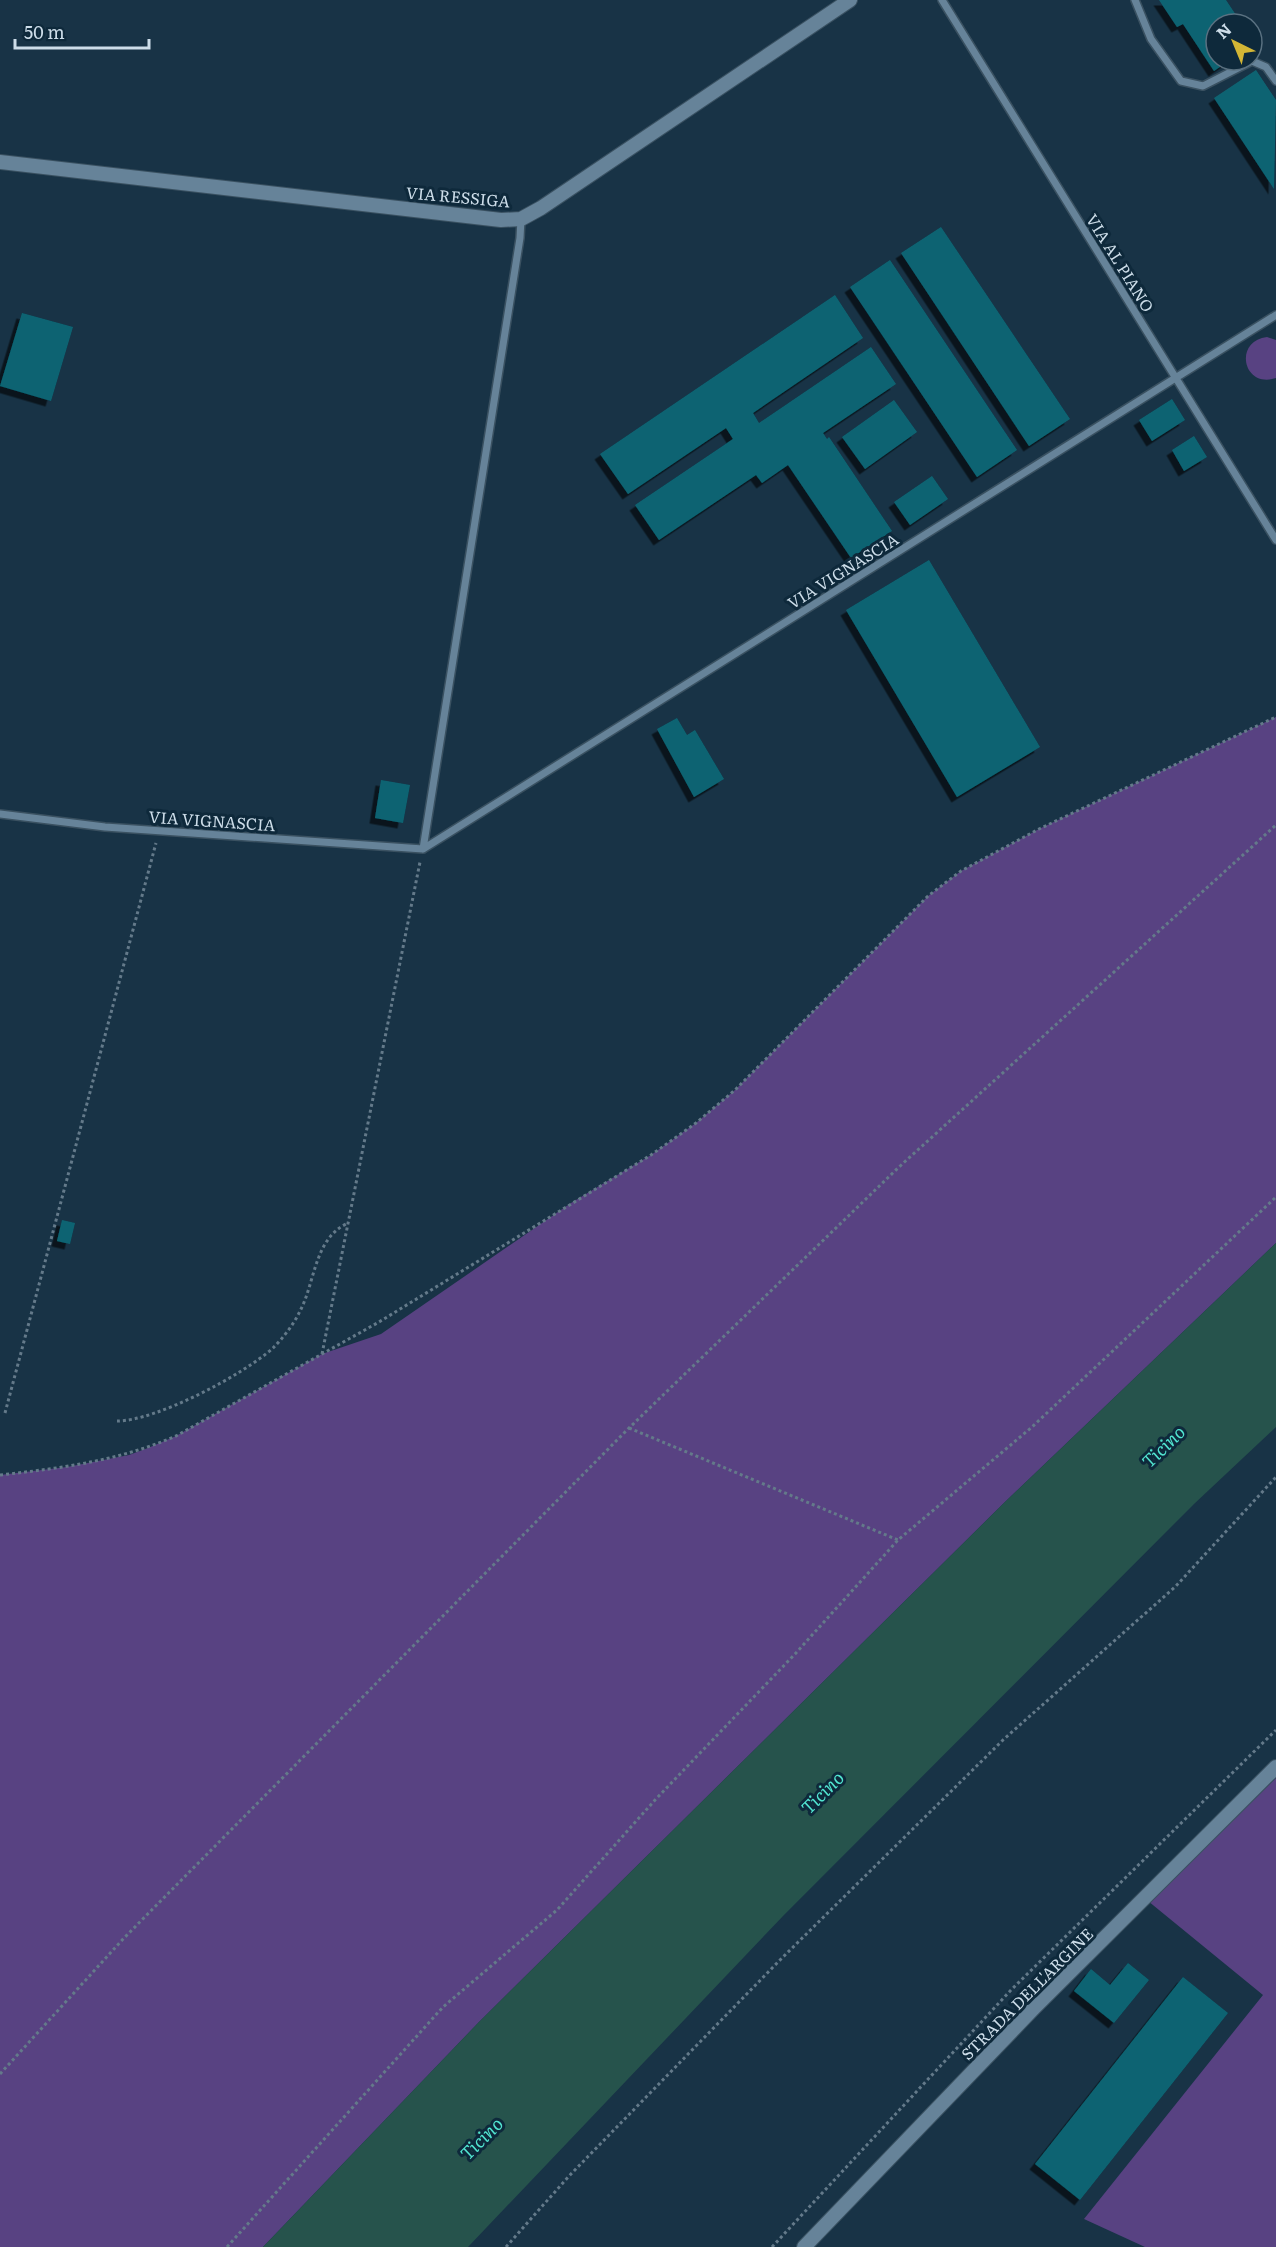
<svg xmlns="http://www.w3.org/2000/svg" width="1276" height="2247" viewBox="0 0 1276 2247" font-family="Literata,serif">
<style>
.green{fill:#584282}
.water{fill:#26534c}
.building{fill:#0b6472;filter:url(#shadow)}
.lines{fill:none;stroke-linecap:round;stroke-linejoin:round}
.service-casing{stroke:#3a5161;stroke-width:10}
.minor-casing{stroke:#3a5161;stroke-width:16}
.path{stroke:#647a8a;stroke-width:3;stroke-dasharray:3 3;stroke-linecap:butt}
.service{stroke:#668399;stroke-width:7}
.minor{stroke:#668399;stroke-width:14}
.labels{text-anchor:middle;stroke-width:6;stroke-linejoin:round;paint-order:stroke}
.street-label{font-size:16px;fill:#cddde9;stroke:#0e293b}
.water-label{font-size:18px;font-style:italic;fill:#51e4d0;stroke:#0e293b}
</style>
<defs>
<filter id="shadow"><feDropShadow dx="-5.5" dy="5.5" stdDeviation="0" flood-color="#0009"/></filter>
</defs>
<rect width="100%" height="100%" fill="#183346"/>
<!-- green -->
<path class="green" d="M 1267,337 L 1276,340 L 1276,378 C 1243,389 1233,341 1267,337 Z
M 1276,717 L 1276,1243 L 1006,1501 L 479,2022 L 263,2247 L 0,2247 L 0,1475 L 67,1467 L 129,1455 L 148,1448 L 176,1436 L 322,1354 L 381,1334 L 571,1203 L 651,1155 L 696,1123 L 735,1090 L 928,896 L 961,871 L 1039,829 Z
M 1276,1778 L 1276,2247 L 1145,2247 L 1084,2219 L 1263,1995 L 1148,1901 Z"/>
<!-- water -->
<path class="water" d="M 1276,1243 L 1276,1427 L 1194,1504 L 784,1915 L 468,2247 L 263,2247 L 479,2022 L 1006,1501 Z"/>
<!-- building -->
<path class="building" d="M 1159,0 L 1226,0 L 1242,24 L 1216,24 L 1216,60 L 1230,60 L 1214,71 L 1183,24 L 1177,27 Z
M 1256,70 L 1276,100 L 1274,189 L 1214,98 Z
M 941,227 L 1070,419 L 1029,446 L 901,253 Z
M 890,260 L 1017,450 L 977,477 L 850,287 Z
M 835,295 L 863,338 L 753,413 L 759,423 L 871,347 L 896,384 L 823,433 L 827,439 L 829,437 L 892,531 L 851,558 L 788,465 L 762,483 L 756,475 L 659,540 L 635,505 L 733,439 L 726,428 L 628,494 L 600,454 Z
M 22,313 L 73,327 L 51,401 L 0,386 Z
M 1172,399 L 1185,420 L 1152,441 L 1139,420 Z
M 894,400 L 917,432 L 865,469 L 842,437 Z
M 1194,436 L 1207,457 L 1184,471 L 1172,450 Z
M 932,476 L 948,499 L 910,525 L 894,502 Z
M 929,560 L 1040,747 L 957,797 L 846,610 Z
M 677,718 L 687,735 L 695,730 L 724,779 L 694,797 L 657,729 Z
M 381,780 L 410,785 L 403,823 L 375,818 Z
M 62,1220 L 75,1223 L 70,1244 L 57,1241 Z
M 1128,1963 L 1149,1980 L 1114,2023 L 1074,1991 L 1091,1969 L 1110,1985 Z
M 1183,1977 L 1228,2013 L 1080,2200 L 1035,2164 Z"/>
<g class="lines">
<defs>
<path id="service" d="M 942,0 L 1276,540
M 1135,0 L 1151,39 L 1181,81 L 1203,86 L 1252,61 L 1266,67 L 1276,81
M 0,814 L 105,827 L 423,849 L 520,238 L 521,219
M 423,849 L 1276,315"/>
<path id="minor" d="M 0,162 L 501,220 L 521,219 L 541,208 L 850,0
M 804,2247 L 1033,2009 L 1276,1767"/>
</defs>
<!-- service casing -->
<use href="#service" class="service-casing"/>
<!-- minor casing -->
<use href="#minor" class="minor-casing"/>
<!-- path -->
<path class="path" d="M 322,1354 L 420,862
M 5,1413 L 156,843
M 117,1421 C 156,1421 243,1375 273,1348 C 283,1338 294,1324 300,1311 C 315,1283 314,1240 346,1224
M 629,1428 L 898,1540
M 0,1475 C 62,1468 118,1461 176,1436 L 379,1322 L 651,1155 L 696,1123 L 735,1090 L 928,896 L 961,871 L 1039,829 L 1276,717
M 0,2074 L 124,1938 L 629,1428 L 899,1167 L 1276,825
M 227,2247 L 443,2007 L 557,1910 L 655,1800 L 795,1654 L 898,1540 L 1032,1427 L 1276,1197
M 506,2247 L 569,2176 L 780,1960 L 1003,1740 L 1176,1586 L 1276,1477
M 772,2247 L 1011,1990 L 1276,1730"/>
<!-- service -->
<use href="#service" class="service"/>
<!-- minor -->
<use href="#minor" class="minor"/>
</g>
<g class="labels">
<!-- street labels -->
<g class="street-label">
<text transform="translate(458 197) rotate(5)" y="6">VIA RESSIGA</text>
<text transform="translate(1120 263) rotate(58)" y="6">VIA AL PIANO</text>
<text transform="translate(843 571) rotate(-32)" y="6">VIA VIGNASCIA</text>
<text transform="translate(212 821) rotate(4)" y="6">VIA VIGNASCIA</text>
<text transform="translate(1027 1994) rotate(-45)" y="6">STRADA DELL'ARGINE</text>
</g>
<!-- water labels -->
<g class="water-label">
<text transform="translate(1164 1447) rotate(-44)" y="6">Ticino</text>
<text transform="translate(823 1793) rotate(-45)" y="6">Ticino</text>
<text transform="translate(482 2139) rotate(-45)" y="6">Ticino</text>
</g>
</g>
<!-- north arrow -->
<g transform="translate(1234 42) rotate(317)"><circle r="28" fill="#0e293b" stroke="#5a7181" stroke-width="1.5"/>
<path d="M0-4.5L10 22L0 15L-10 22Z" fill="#d3b635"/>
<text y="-9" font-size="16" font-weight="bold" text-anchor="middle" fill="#cddde9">N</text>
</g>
<!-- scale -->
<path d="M15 39v9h134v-9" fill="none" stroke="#cddde9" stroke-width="3"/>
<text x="24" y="39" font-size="18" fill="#cddde9" stroke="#0e293b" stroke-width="4.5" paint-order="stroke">50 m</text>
</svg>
